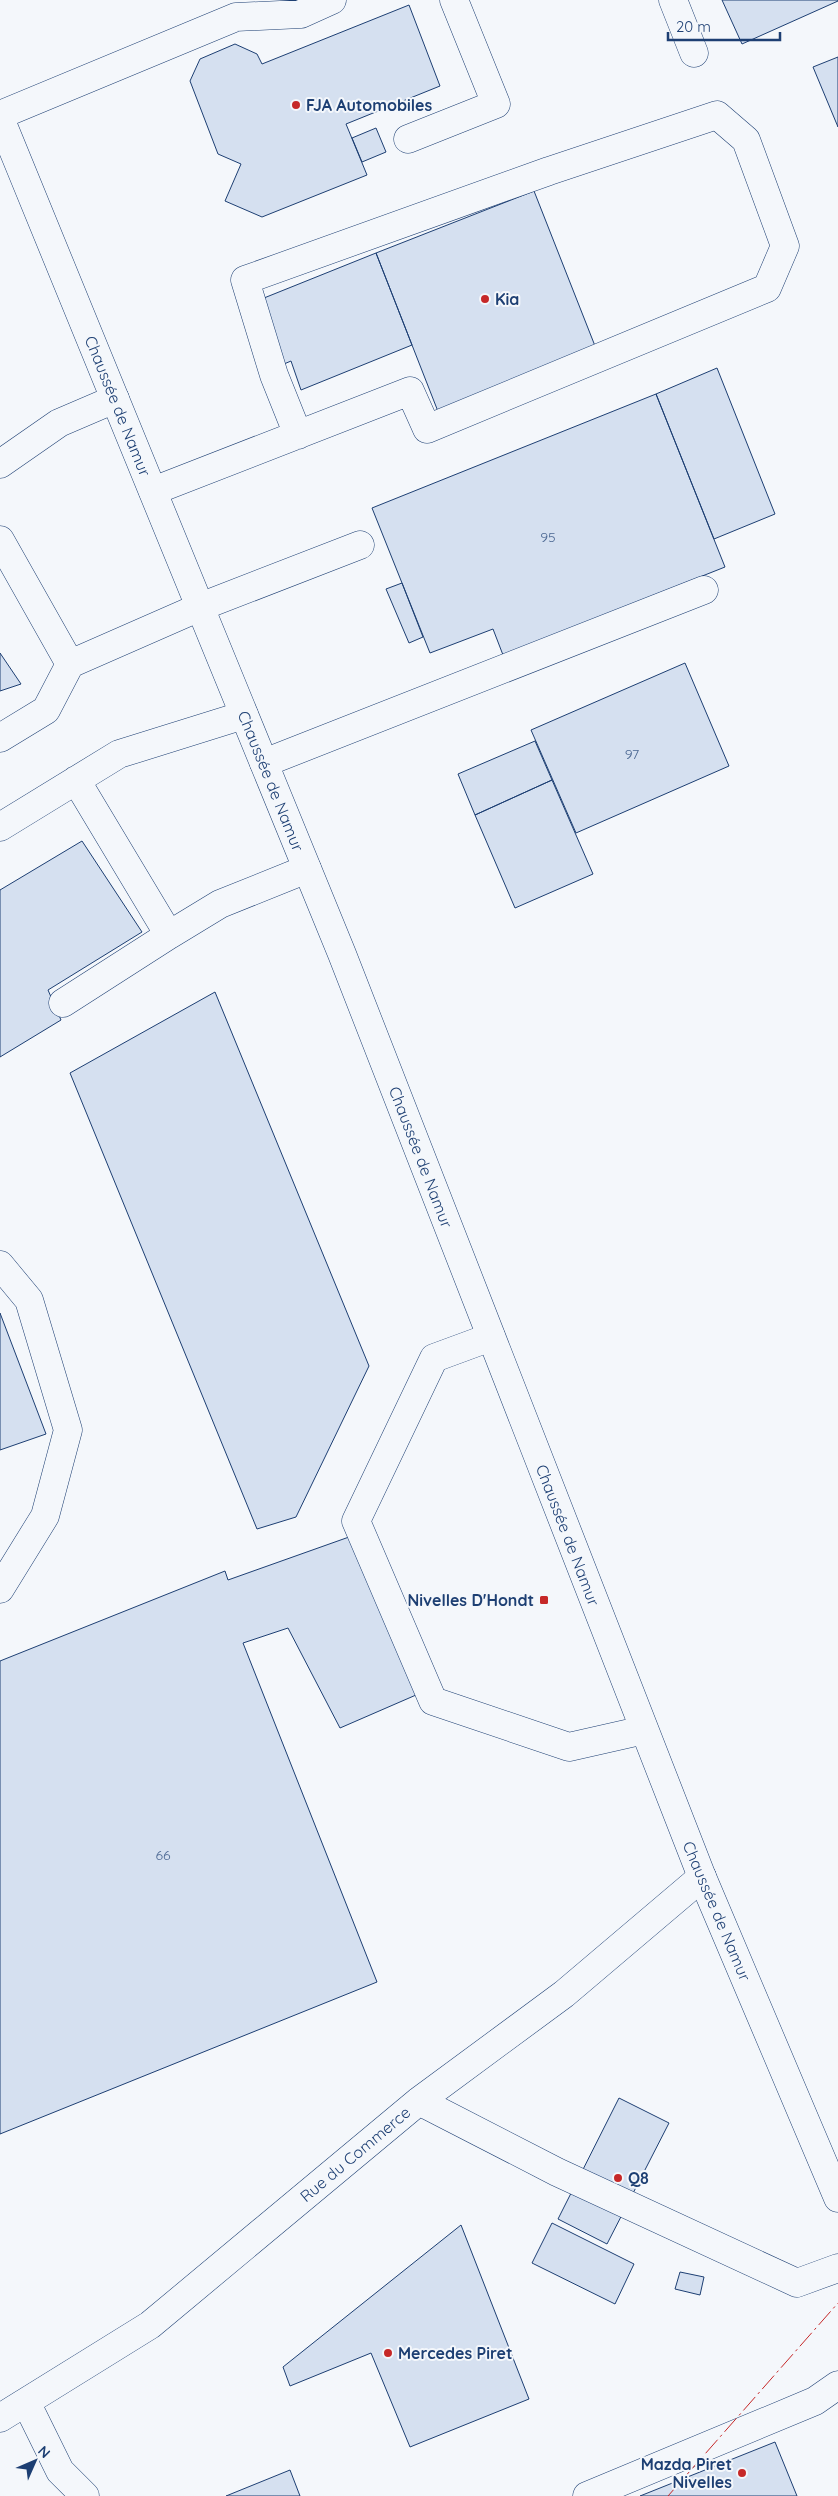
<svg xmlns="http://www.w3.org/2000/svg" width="838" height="2496" viewBox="0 0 838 2496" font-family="Quicksand,sans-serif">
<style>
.building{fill:#d5e0f0;stroke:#1d3f73}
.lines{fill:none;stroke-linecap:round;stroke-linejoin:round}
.minor-casing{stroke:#1d3f73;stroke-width:29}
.major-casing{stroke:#1d3f73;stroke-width:29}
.minor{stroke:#f4f7fb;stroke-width:28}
.major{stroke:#f4f7fb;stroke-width:28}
.power{stroke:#c62828;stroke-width:1;stroke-dasharray:18 4 2.5 4;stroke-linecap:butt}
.poi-dot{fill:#c62828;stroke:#f4f7fb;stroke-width:2}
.labels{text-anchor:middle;stroke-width:4;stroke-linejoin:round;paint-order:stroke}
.number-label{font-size:14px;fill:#4b6792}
.poi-label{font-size:16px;font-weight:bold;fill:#1d3f73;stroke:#f4f7fb;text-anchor:start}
.street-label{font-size:16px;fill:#1d3f73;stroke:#f4f7fb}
</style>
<rect width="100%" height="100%" fill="#f4f7fb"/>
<!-- building -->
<path class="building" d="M 722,0 L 838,0 L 838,1 L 742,44 Z
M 409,5 L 440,86 L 346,124 L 367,175 L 262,217 L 225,201 L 241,164 L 218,154 L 190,81 L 200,59 L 235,44 L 257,54 L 262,64 Z
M 838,57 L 838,127 L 813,67 Z
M 376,128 L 386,152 L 362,162 L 352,138 Z
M 534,191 L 597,351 L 439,414 L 376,253 Z
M 376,253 L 412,345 L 301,390 L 291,361 L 284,364 L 259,300 Z
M 717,368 L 775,514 L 714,539 L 656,394 Z
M 656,394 L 725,567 L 503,655 L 493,629 L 430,653 L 372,508 Z
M 402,583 L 423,637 L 409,643 L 386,589 Z
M 0,653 L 21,684 L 0,691 Z
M 685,663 L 729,766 L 576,833 L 531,730 Z
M 535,741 L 552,780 L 475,815 L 458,774 Z
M 552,780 L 593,874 L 515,908 L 475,815 Z
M 82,841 L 142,932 L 48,990 L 61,1020 L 0,1057 L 0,890 Z
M 215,992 L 369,1366 L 296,1517 L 257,1529 L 70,1073 Z
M 0,1313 L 46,1434 L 0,1450 Z
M 349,1537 L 416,1695 L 340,1728 L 288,1628 L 243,1643 L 377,1982 L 0,2134 L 0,1661 L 225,1571 L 228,1580 Z
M 619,2098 L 669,2123 L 607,2244 L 558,2219 Z
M 552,2223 L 634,2264 L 615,2304 L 532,2263 Z
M 461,2225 L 529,2399 L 410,2447 L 371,2353 L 290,2386 L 283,2367 Z
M 680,2272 L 704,2277 L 700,2295 L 675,2289 Z
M 775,2442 L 797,2496 L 640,2496 Z
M 290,2470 L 300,2496 L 226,2496 Z"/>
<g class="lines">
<defs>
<path id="minor" d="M 673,0 L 694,53
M 0,115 L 236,17 L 301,14 L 332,0
M 408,139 L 496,104 L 454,0
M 0,464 L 59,423 L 115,399
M 153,491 L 410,391 L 427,429 L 767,288 L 785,246 L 746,140 L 717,115 L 549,171 L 245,280 L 274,375 L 298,435
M 0,540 L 70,664 L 200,607 L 360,545
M 0,738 L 46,710 L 70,664
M 264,763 L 704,590
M 76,780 L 169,935 L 220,904 L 307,869
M 0,827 L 119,754 L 244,715
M 63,1003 L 169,935
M 0,1265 L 29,1300 L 68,1430 L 45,1516 L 0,1589
M 491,1337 L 434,1358 L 356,1521 L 433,1701 L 569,1747 L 644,1730
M 419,2101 L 557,2172 L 797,2283 L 838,2268
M 26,2402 L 60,2471 L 85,2496
M 0,2418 L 150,2325 L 419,2101 L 564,1994 L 702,1877
M 587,2496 L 815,2401 L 838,2385"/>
<path id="major" d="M 0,118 L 342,954 L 702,1877 L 838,2198"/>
</defs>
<!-- minor casing -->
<use href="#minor" class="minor-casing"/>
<!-- major casing -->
<use href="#major" class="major-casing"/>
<!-- minor -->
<use href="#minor" class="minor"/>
<!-- major -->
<use href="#major" class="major"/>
<!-- power -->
<path class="power" d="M 668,2496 L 838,2303"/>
</g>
<!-- markers -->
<g class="poi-dot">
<circle cx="296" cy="105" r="5"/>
<circle cx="485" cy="299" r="5"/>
<rect x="539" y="1595" width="10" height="10" rx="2.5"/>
<circle cx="618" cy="2178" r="5"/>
<circle cx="388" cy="2353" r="5"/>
<circle cx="742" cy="2473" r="5"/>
</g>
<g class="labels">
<!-- number labels -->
<g class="number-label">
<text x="548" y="542">95</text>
<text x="632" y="759">97</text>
<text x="163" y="1860">66</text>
</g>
<!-- poi labels -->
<g class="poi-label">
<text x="306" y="111">FJA Automobiles</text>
<text x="495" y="305">Kia</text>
<text x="534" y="1606" text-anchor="end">Nivelles D'Hondt</text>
<text x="628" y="2184">Q8</text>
<text x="398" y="2359">Mercedes Piret</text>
<text x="732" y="2470" text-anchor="end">Mazda Piret<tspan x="732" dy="18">Nivelles</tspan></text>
</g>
<!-- street labels -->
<g class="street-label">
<text transform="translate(118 406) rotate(68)" y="6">Chaussée de Namur</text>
<text transform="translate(271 781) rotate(68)" y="6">Chaussée de Namur</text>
<text transform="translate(421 1157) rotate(69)" y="6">Chaussée de Namur</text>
<text transform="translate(568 1535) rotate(69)" y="6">Chaussée de Namur</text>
<text transform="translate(717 1911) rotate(67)" y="6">Chaussée de Namur</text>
<text transform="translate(355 2154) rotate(-40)" y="6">Rue du Commerce</text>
</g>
</g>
<!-- north arrow -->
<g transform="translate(35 2461) rotate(45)" stroke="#f4f7fb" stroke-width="4" paint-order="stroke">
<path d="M0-4L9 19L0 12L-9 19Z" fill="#1d3f73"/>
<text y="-8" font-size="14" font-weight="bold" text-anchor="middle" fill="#1d3f73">N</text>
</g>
<!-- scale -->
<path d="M668 32v8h112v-8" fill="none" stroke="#1d3f73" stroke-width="2.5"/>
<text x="676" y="32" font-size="15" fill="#1d3f73" stroke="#f4f7fb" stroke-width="4" paint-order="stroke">20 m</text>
</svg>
